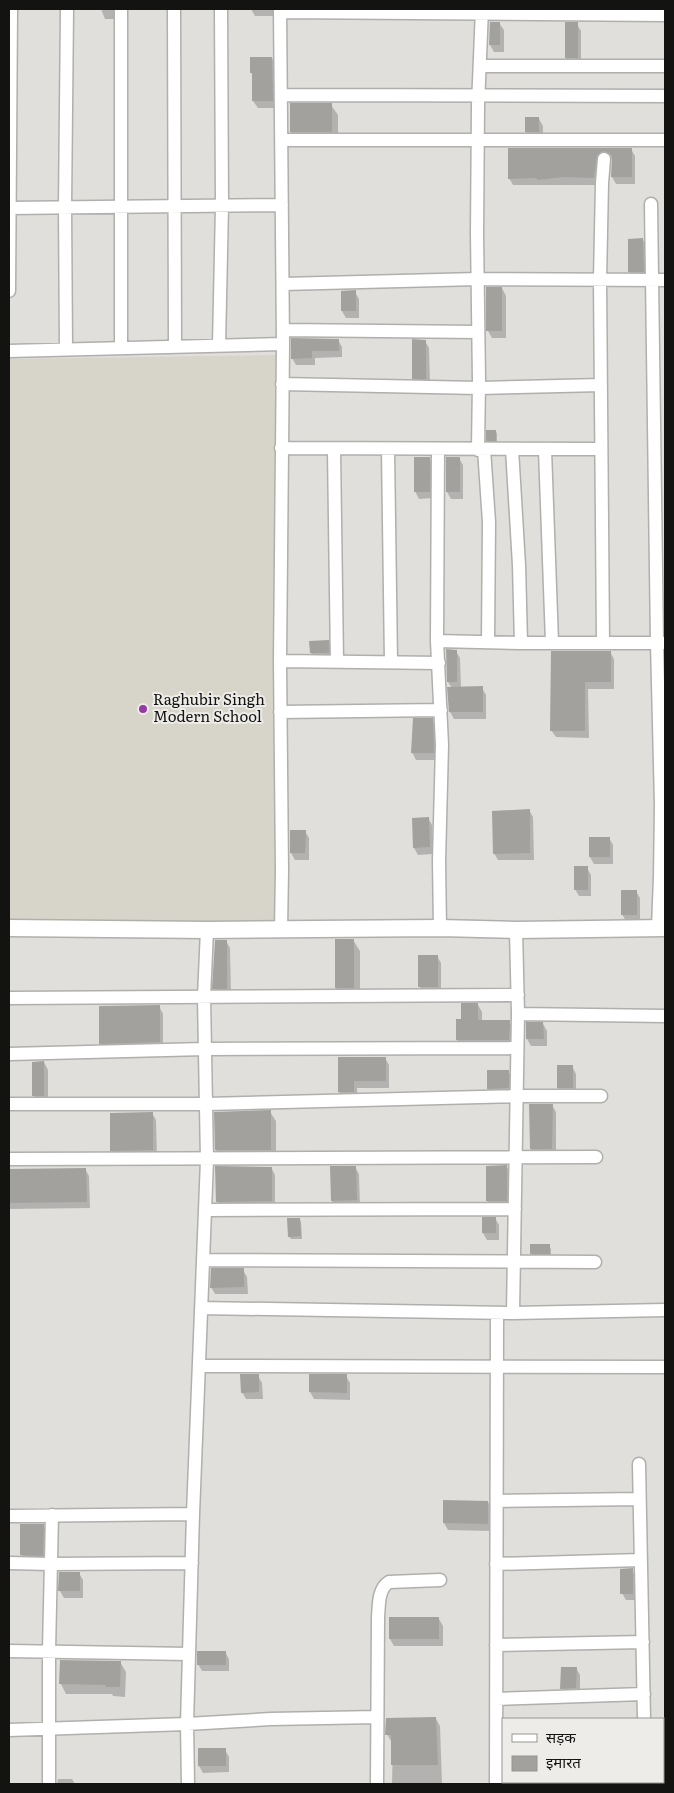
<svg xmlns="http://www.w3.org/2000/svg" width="674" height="1793" viewBox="0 0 674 1793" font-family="Literata,'Noto Sans Devanagari',serif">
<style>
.built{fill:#d7d5ca}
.shadow{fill:#0003}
.building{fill:#a2a19e}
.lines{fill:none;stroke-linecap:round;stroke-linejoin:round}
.minor-casing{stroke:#b0afac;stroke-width:15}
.tertiary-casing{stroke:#b0afac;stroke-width:19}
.minor{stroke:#fff;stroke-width:12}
.tertiary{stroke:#fff;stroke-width:16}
.poi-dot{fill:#953ba6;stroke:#edece9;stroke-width:2}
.labels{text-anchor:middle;stroke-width:4;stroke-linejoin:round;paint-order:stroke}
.poi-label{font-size:15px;fill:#131312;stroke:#edece9;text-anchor:start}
</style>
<rect width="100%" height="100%" fill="#e0dfdc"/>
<!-- built -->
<path class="built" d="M 278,355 L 275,496 L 279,923 L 9,925 L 9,359 Z"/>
<!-- shadow -->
<path class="shadow" d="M 101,9 L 121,9 L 116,19 L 105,19 Z
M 251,9 L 276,9 L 275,16 L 255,16 Z
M 499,23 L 504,30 L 504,52 L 494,52 L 490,45 Z
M 577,24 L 581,31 L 581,65 L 571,65 L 566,58 Z
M 272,58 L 276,66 L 276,108 L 258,108 L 253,101 L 253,77 L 251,72 Z
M 331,105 L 338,115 L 338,142 L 297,142 L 291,132 Z
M 539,119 L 543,126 L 543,139 L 530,139 L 526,132 Z
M 509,149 L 631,149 L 635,156 L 635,184 L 616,184 L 612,177 L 613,159 L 609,158 L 598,185 L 513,185 L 509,178 Z
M 643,240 L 647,247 L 647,278 L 633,278 L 629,271 Z
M 502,288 L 506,296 L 506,338 L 492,338 L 488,331 Z
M 355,292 L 359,299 L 359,318 L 346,318 L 342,311 Z
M 338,340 L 342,347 L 342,357 L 315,358 L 315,365 L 296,365 L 292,358 Z
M 425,341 L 429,348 L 430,385 L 417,385 L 413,378 Z
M 496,431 L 497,434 L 497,443 L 489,443 L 488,440 Z
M 429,458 L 433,465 L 433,498 L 419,499 L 415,491 Z
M 459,458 L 463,465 L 463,499 L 451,499 L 447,492 Z
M 328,642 L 332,649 L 332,660 L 315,660 L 311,653 Z
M 456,651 L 460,658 L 461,688 L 482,688 L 486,695 L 486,719 L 454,719 L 450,712 L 452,688 L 448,682 Z
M 552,652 L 610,652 L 614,659 L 614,689 L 588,689 L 589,738 L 556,737 L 551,730 Z
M 432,720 L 436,727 L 437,760 L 416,760 L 412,752 Z
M 529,810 L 533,817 L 534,860 L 498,860 L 494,853 Z
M 428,818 L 432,825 L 433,854 L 418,855 L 414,848 Z
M 305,831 L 309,838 L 309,860 L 295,860 L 291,853 Z
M 609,838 L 613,845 L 613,864 L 594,864 L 590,857 Z
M 587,868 L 591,875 L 591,896 L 579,896 L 575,889 Z
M 636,891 L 640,898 L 640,921 L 626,921 L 622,914 Z
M 353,940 L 360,951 L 360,998 L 342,998 L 336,988 Z
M 226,941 L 230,948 L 231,995 L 218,995 L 214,988 Z
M 419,956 L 437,956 L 441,963 L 441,994 L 424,994 L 420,987 Z
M 478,1005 L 482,1012 L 482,1021 L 509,1021 L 513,1028 L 513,1047 L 462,1047 L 457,1040 L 463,1020 Z
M 159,1006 L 163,1014 L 163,1049 L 104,1050 L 100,1043 Z
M 543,1024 L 547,1031 L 547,1046 L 531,1046 L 527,1039 Z
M 339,1058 L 385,1058 L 389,1065 L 389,1088 L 357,1088 L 358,1099 L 343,1099 L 339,1092 Z
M 44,1062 L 48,1070 L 48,1103 L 38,1103 L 34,1096 Z
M 572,1066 L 576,1074 L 576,1095 L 562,1095 L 558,1088 Z
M 508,1071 L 512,1078 L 512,1095 L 492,1095 L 488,1088 Z
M 552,1105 L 556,1112 L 556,1156 L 535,1156 L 531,1149 Z
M 270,1112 L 276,1121 L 276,1159 L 222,1159 L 216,1150 Z
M 152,1113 L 156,1120 L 157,1157 L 115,1157 L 111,1150 Z
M 271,1167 L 275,1175 L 275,1208 L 221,1208 L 217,1201 Z
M 355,1167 L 359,1174 L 360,1207 L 336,1208 L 332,1201 Z
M 507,1167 L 510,1173 L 509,1206 L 491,1207 L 487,1201 Z
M 85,1169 L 89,1176 L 90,1208 L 9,1209 L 9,1171 Z
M 495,1218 L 499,1225 L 499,1240 L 487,1240 L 483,1233 Z
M 299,1219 L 301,1222 L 302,1239 L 291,1239 L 289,1236 Z
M 549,1246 L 551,1249 L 551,1256 L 533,1256 L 531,1253 Z
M 243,1270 L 247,1277 L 248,1294 L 215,1294 L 211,1287 Z
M 258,1376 L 262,1383 L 263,1399 L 246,1399 L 242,1392 Z
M 346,1376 L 350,1383 L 350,1400 L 314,1399 L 310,1392 Z
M 488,1502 L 492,1509 L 492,1531 L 448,1530 L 444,1523 Z
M 43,1525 L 47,1532 L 46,1562 L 25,1562 L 21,1555 Z
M 632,1570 L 636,1577 L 637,1600 L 626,1600 L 622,1593 Z
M 79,1573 L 83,1580 L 83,1598 L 64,1598 L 60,1591 Z
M 439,1619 L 443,1626 L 443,1646 L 394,1646 L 390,1639 Z
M 225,1652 L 229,1659 L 229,1671 L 202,1671 L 198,1664 Z
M 120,1662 L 126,1672 L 125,1697 L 113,1696 L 112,1694 L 66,1694 L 61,1684 Z
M 576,1668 L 580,1675 L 580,1695 L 566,1695 L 562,1688 Z
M 436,1719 L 440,1726 L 442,1784 L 392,1784 L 393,1741 L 391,1741 L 387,1734 Z
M 225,1750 L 229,1757 L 229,1772 L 203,1773 L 199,1766 Z
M 58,1779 L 72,1779 L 75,1784 L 57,1784 Z
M 505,1782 L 548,1782 L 549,1784 L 505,1784 Z"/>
<!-- building -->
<path class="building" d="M 490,22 L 500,22 L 500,45 L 489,45 Z
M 565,22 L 578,22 L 578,58 L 565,58 Z
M 250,57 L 272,57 L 273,101 L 252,101 L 252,73 L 250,73 Z
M 290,103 L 332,103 L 332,132 L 290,132 Z
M 525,117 L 539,117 L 539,132 L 525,132 Z
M 508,148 L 632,148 L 632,177 L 611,177 L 612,156 L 609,153 L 604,151 L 597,155 L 594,178 L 564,177 L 537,180 L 537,178 L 508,179 Z
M 643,238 L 644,272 L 628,272 L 628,239 Z
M 486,287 L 502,287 L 502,331 L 486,331 Z
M 356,290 L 356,311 L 341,311 L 341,291 Z
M 291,338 L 339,339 L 339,351 L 312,351 L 312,358 L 291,359 Z
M 412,339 L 426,340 L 426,379 L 412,379 Z
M 486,430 L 496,430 L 496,441 L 486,441 Z
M 414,457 L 430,457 L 430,492 L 414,492 Z
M 446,457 L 460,457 L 460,492 L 446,492 Z
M 329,640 L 329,653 L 310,653 L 309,641 Z
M 446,649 L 457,650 L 457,682 L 447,682 Z
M 551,651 L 611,651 L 611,682 L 585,682 L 585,731 L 550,731 Z
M 483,686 L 483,712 L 449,712 L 447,687 Z
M 413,718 L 433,718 L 434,753 L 411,753 Z
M 530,809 L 530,853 L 493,854 L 492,811 Z
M 429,817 L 430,847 L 413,848 L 412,818 Z
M 290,830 L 306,830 L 305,853 L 290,853 Z
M 589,837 L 610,837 L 610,857 L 589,857 Z
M 574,866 L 588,866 L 588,890 L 574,890 Z
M 621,890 L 637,890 L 637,915 L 621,915 Z
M 335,939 L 354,939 L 354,988 L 335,988 Z
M 215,940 L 227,940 L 227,989 L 212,989 Z
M 418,955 L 438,955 L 438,987 L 418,987 Z
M 461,1003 L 478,1003 L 478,1020 L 510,1020 L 509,1040 L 456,1040 L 456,1019 L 461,1019 Z
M 160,1005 L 160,1042 L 99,1044 L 99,1006 Z
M 526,1022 L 543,1022 L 544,1039 L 526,1039 Z
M 338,1057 L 386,1057 L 386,1081 L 354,1081 L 354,1092 L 338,1092 Z
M 44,1061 L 44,1096 L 32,1096 L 32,1062 Z
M 557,1065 L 573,1065 L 573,1088 L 557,1088 Z
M 487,1070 L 509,1070 L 509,1088 L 487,1089 Z
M 529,1104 L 553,1104 L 552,1149 L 530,1149 Z
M 271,1110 L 271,1150 L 215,1150 L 214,1112 Z
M 153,1112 L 153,1150 L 110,1151 L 110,1113 Z
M 507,1165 L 507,1201 L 486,1201 L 486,1166 Z
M 215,1166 L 272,1167 L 272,1201 L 216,1202 Z
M 330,1166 L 356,1166 L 357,1200 L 331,1201 Z
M 86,1168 L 87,1202 L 9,1203 L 9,1169 Z
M 482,1217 L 496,1217 L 496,1233 L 482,1233 Z
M 287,1218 L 300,1218 L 301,1236 L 288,1237 Z
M 530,1244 L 550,1244 L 550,1254 L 530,1254 Z
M 211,1268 L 244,1268 L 244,1287 L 210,1288 Z
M 240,1374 L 259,1374 L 259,1392 L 241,1393 Z
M 309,1374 L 347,1374 L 347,1393 L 309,1392 Z
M 443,1500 L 488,1501 L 488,1524 L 443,1523 Z
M 20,1524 L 44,1524 L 43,1556 L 20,1555 Z
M 633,1568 L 633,1594 L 620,1594 L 620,1569 Z
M 59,1572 L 80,1572 L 80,1591 L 58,1591 Z
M 389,1617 L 439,1617 L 439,1639 L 389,1639 Z
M 197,1651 L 226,1651 L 226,1665 L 197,1665 Z
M 60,1660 L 121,1661 L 120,1687 L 106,1687 L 106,1685 L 59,1684 Z
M 561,1667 L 577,1667 L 576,1688 L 560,1689 Z
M 436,1717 L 438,1765 L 391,1765 L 391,1735 L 385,1735 L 386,1718 Z
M 198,1748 L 226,1748 L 226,1766 L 198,1766 Z"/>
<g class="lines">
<defs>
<path id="minor" d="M 174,9 L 175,346
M 280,9 L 283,344 L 280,661 L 439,663
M 281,12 L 665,15
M 481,66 L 665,66
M 281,95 L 665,96
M 282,140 L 665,140
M 651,204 L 657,643 L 661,805 L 660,876 L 658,928
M 9,208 L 282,205
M 283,284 L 478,279 L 665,280
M 9,291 L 11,9
M 283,330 L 478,332
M 219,345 L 222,206 L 221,9
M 121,347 L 121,9
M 66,349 L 65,207 L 67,9
M 9,351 L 283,344
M 282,384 L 479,388 L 601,385
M 281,448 L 601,449
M 438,449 L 437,641 L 442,745 L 439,861 L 440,928
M 484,449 L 489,522 L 488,642
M 512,449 L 519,565 L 521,643
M 334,450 L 337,662
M 388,450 L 391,662
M 478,450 L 479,381 L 477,234 L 478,105 L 482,9
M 545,450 L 552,642
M 437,641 L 521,643 L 665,643
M 603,643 L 600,280 L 602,183 L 604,159
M 280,661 L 282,871 L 281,930
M 280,712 L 441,710
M 9,998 L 518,995
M 518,1014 L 665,1016
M 9,1054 L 205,1049 L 517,1048
M 9,1104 L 207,1104 L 516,1096 L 601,1096
M 9,1159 L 596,1157
M 205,1210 L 515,1209
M 203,1260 L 595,1262
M 201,1308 L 513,1313 L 518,1014 L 516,930
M 513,1313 L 665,1310
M 199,1366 L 665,1367
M 639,1464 L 644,1719
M 497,1501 L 639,1499
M 9,1516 L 193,1514
M 9,1563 L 50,1564 L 192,1563
M 496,1564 L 641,1560
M 496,1645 L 643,1642
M 9,1651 L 189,1654
M 496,1699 L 644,1694
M 9,1730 L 187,1724 L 271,1719 L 377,1717
M 663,1761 L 665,1760
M 49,1784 L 49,1651 L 52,1515
M 188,1784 L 187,1724 L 193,1514 L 207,1160 L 204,997 L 207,930
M 377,1784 L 378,1617 C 379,1605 378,1589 389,1582 L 440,1580
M 496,1784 L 497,1313"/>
<path id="tertiary" d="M 9,928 L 207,930 L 440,928 L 516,930 L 665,928"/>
</defs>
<!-- minor casing -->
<use href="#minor" class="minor-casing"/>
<!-- tertiary casing -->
<use href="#tertiary" class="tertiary-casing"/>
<!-- minor -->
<use href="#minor" class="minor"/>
<!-- tertiary -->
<use href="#tertiary" class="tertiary"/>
</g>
<!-- markers -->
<circle class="poi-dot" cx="143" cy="709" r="5"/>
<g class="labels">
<!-- poi labels -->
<g class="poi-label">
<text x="153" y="705">Raghubir Singh<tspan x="153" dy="17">Modern School</tspan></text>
</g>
</g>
<!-- border -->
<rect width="674" height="1793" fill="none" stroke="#131312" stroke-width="20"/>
<!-- legend -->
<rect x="502" y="1718" width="162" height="65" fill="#edece9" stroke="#969593"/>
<rect x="512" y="1734" width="25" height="8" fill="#ffffff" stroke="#969593"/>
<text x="546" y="1743" font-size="15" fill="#131312">सड़क</text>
<rect x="512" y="1756" width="25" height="15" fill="#a2a19e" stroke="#969593"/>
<text x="546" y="1768" font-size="15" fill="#131312">इमारत</text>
</svg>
